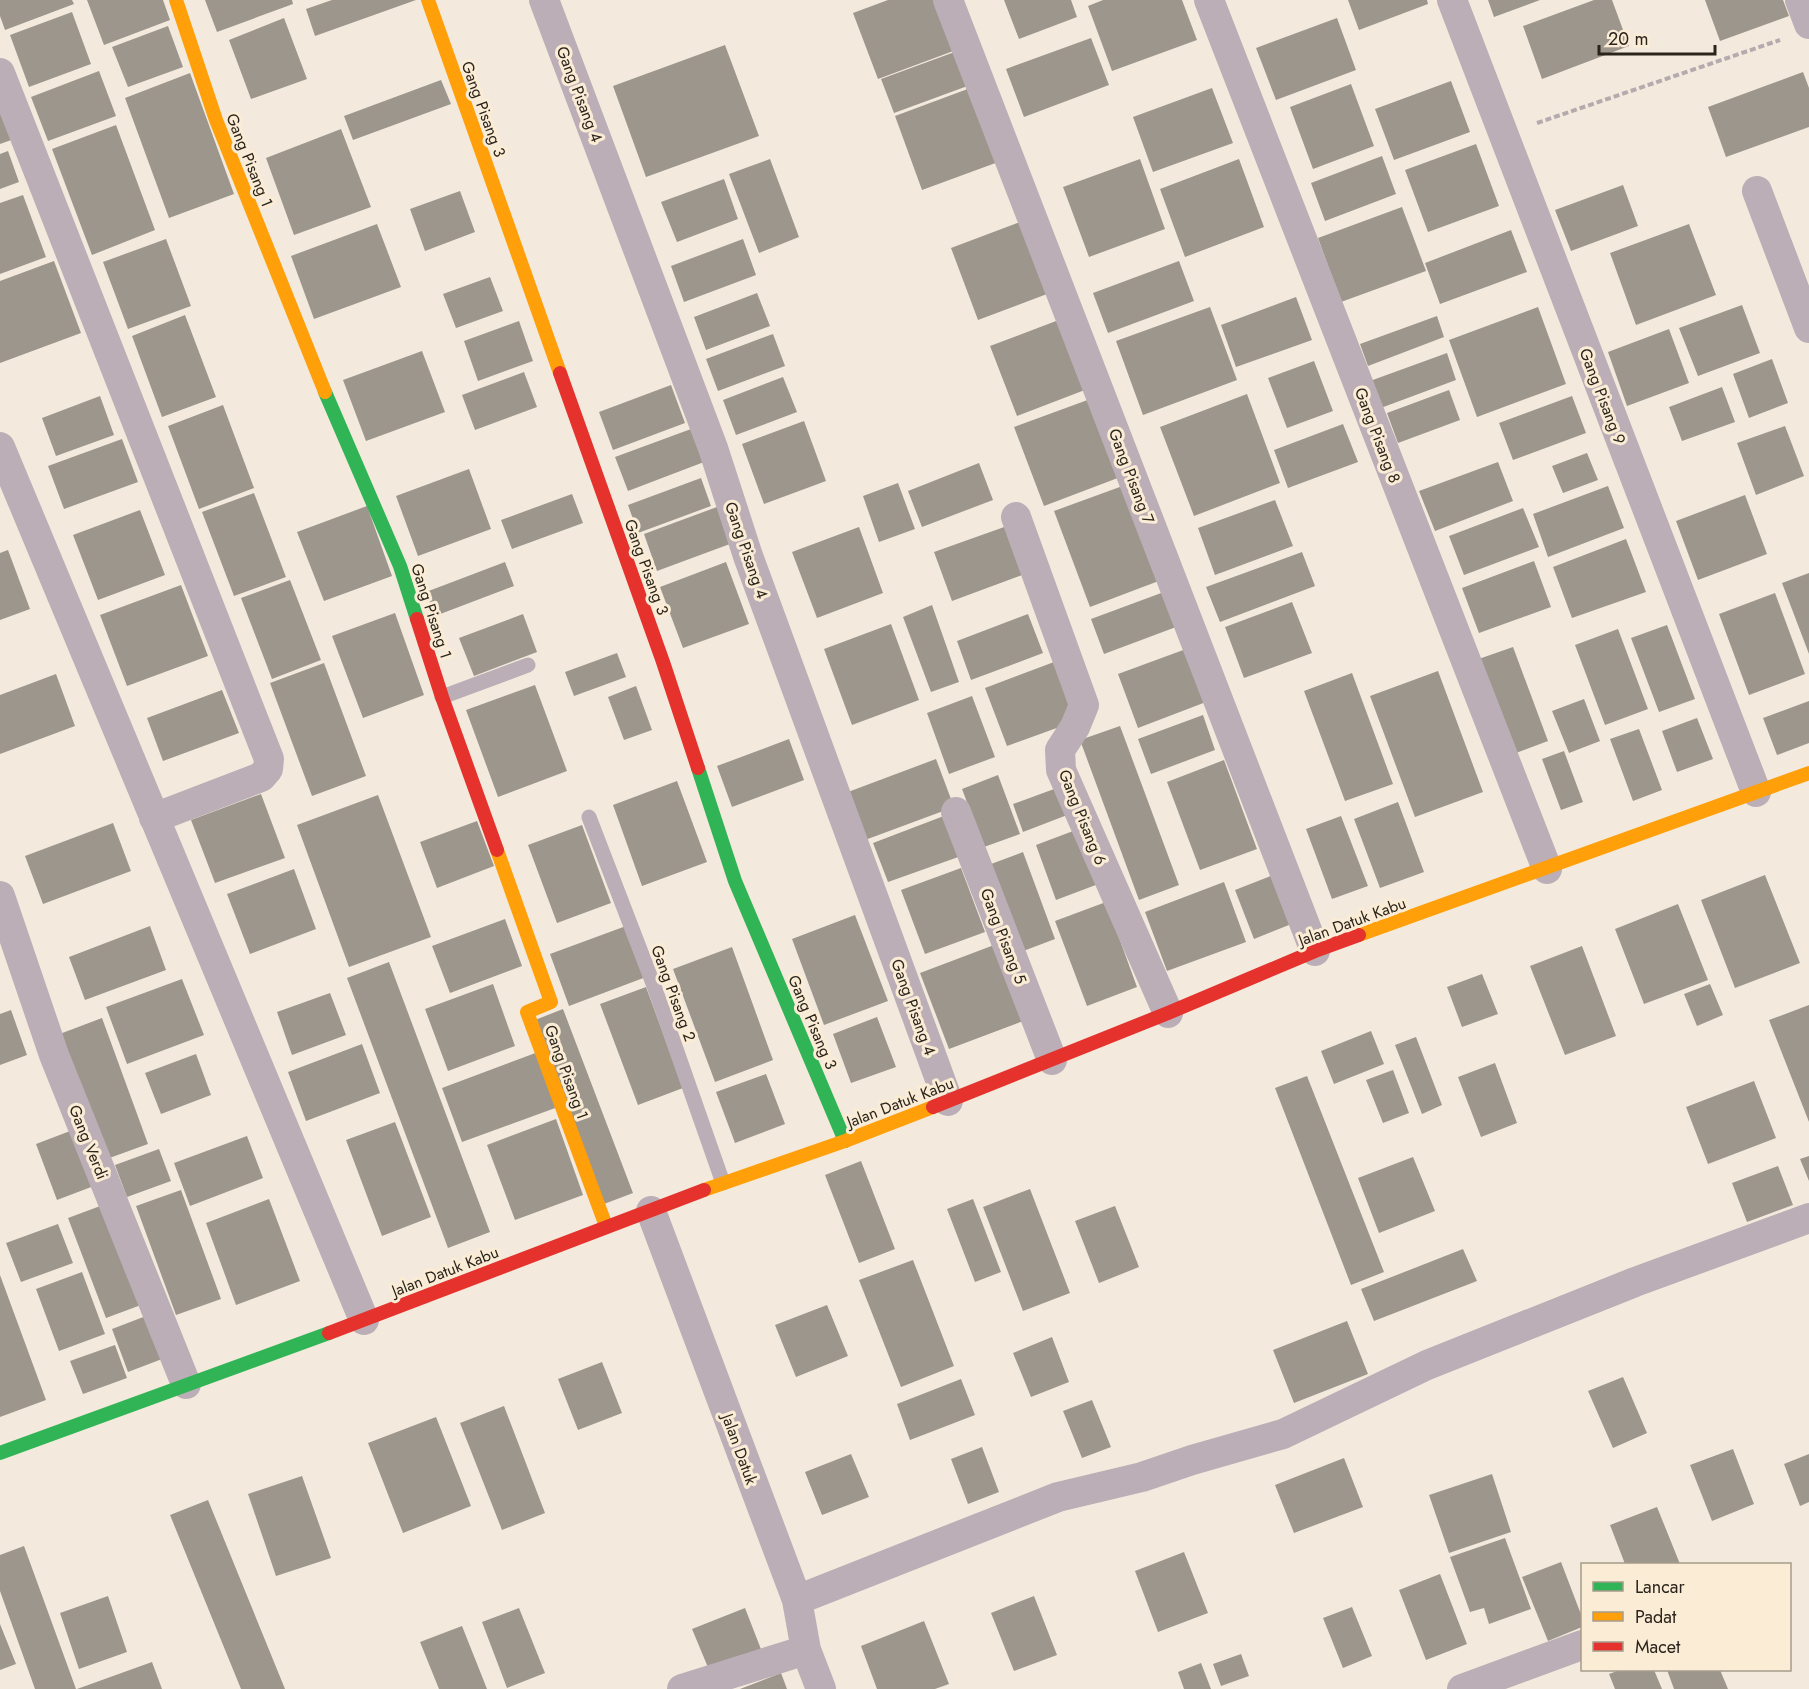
<svg xmlns="http://www.w3.org/2000/svg" width="1809" height="1689" viewBox="0 0 1809 1689" font-family="Jost,sans-serif">
<style>
.building{fill:#9c968c}
.lines{fill:none;stroke-linecap:round;stroke-linejoin:round}
.path{stroke:#b5aaad;stroke-width:4;stroke-dasharray:6 3;stroke-linecap:butt}
.lane{stroke:#bcaeb6;stroke-width:15}
.street{stroke:#bcaeb6;stroke-width:30}
.fast{stroke:#30b455;stroke-width:14}
.slow{stroke:#ff9f0a;stroke-width:14}
.jam{stroke:#e5322d;stroke-width:14}
.labels{text-anchor:middle;stroke-width:6;stroke-linejoin:round;paint-order:stroke}
.street-label{font-size:16px;fill:#2a241c;stroke:#fbecd5}
</style>
<rect width="100%" height="100%" fill="#f3eadd"/>
<!-- building -->
<path class="building" d="M 0,0 L 72,0 L 74,4 L 5,30 L 0,16 Z
M 87,0 L 163,0 L 170,20 L 104,45 Z
M 205,0 L 292,0 L 293,4 L 217,32 Z
M 332,0 L 416,0 L 315,36 L 306,9 Z
M 888,0 L 938,0 L 956,50 L 878,79 L 853,13 Z
M 1004,0 L 1071,0 L 1077,17 L 1019,39 Z
M 1103,0 L 1182,0 L 1197,40 L 1112,71 L 1088,6 Z
M 1348,0 L 1427,0 L 1428,4 L 1359,30 Z
M 1488,0 L 1540,0 L 1494,17 Z
M 1594,0 L 1612,0 L 1629,46 L 1542,79 L 1523,26 Z
M 1705,0 L 1783,0 L 1789,16 L 1720,41 Z
M 72,12 L 91,64 L 29,87 L 10,35 Z
M 284,18 L 307,79 L 251,99 L 229,40 Z
M 1337,18 L 1356,70 L 1276,100 L 1256,48 Z
M 168,26 L 183,67 L 128,87 L 112,47 Z
M 1091,38 L 1109,85 L 1024,117 L 1006,69 Z
M 725,45 L 759,136 L 646,177 L 613,86 Z
M 960,50 L 973,84 L 894,113 L 881,79 Z
M 99,71 L 116,116 L 48,141 L 31,97 Z
M 1803,72 L 1809,88 L 1809,127 L 1726,157 L 1708,107 Z
M 190,73 L 234,194 L 169,218 L 125,98 Z
M 441,80 L 451,104 L 353,140 L 344,116 Z
M 1451,81 L 1470,132 L 1394,160 L 1375,109 Z
M 1351,84 L 1374,146 L 1313,169 L 1290,107 Z
M 973,87 L 1001,161 L 922,190 L 895,116 Z
M 1212,88 L 1233,143 L 1153,172 L 1133,117 Z
M 0,101 L 17,138 L 0,144 Z
M 116,125 L 155,230 L 92,255 L 52,149 Z
M 341,129 L 371,207 L 294,235 L 266,158 Z
M 1476,144 L 1499,206 L 1428,232 L 1405,170 Z
M 8,151 L 19,182 L 0,189 L 0,154 Z
M 1382,156 L 1396,194 L 1325,221 L 1311,183 Z
M 770,159 L 799,237 L 759,253 L 729,174 Z
M 1140,159 L 1165,229 L 1089,257 L 1063,187 Z
M 1239,159 L 1264,227 L 1185,257 L 1160,189 Z
M 724,179 L 738,219 L 677,242 L 661,202 Z
M 1623,185 L 1638,226 L 1571,251 L 1555,210 Z
M 460,191 L 475,232 L 425,251 L 410,209 Z
M 23,195 L 46,257 L 0,274 L 0,203 Z
M 1402,207 L 1426,271 L 1341,302 L 1318,238 Z
M 1020,222 L 1047,294 L 978,320 L 951,248 Z
M 377,224 L 401,287 L 314,319 L 291,256 Z
M 1689,224 L 1716,295 L 1636,325 L 1610,253 Z
M 1511,230 L 1527,272 L 1440,304 L 1425,263 Z
M 166,239 L 191,306 L 128,329 L 103,262 Z
M 743,239 L 756,275 L 684,302 L 671,266 Z
M 54,261 L 81,333 L 0,363 L 0,281 Z
M 1179,261 L 1194,301 L 1108,333 L 1093,293 Z
M 490,277 L 503,311 L 456,328 L 443,294 Z
M 757,293 L 770,326 L 706,350 L 694,317 Z
M 1296,297 L 1312,340 L 1236,367 L 1221,325 Z
M 1742,305 L 1760,353 L 1698,376 L 1679,328 Z
M 1210,307 L 1237,380 L 1143,415 L 1116,341 Z
M 1538,307 L 1566,384 L 1477,417 L 1449,340 Z
M 185,315 L 216,397 L 162,417 L 132,336 Z
M 1437,316 L 1444,337 L 1368,366 L 1360,344 Z
M 1064,318 L 1090,388 L 1017,416 L 990,346 Z
M 519,321 L 533,361 L 478,381 L 464,341 Z
M 1669,329 L 1689,383 L 1627,406 L 1608,352 Z
M 773,334 L 785,366 L 718,391 L 706,359 Z
M 422,351 L 445,412 L 366,441 L 343,380 Z
M 1447,353 L 1456,380 L 1370,412 L 1359,385 Z
M 1772,359 L 1788,403 L 1749,418 L 1733,374 Z
M 1314,361 L 1333,411 L 1287,428 L 1268,378 Z
M 524,372 L 537,407 L 475,430 L 462,395 Z
M 783,377 L 797,412 L 736,435 L 723,400 Z
M 671,385 L 685,423 L 613,450 L 599,412 Z
M 1722,387 L 1735,422 L 1682,441 L 1669,407 Z
M 1449,390 L 1460,420 L 1398,443 L 1387,413 Z
M 1247,394 L 1280,483 L 1194,516 L 1160,427 Z
M 100,396 L 114,435 L 56,456 L 42,418 Z
M 1572,396 L 1586,433 L 1513,460 L 1499,423 Z
M 1093,398 L 1123,476 L 1044,506 L 1014,427 Z
M 223,405 L 254,488 L 199,509 L 168,426 Z
M 804,421 L 826,481 L 764,504 L 742,444 Z
M 1343,424 L 1358,462 L 1288,488 L 1274,450 Z
M 1785,426 L 1804,476 L 1756,495 L 1737,443 Z
M 691,429 L 704,462 L 628,491 L 615,457 Z
M 122,439 L 138,482 L 64,509 L 48,466 Z
M 1587,453 L 1598,480 L 1563,493 L 1552,466 Z
M 1498,462 L 1513,501 L 1435,531 L 1419,491 Z
M 979,463 L 993,500 L 922,527 L 908,491 Z
M 469,469 L 491,529 L 418,556 L 396,496 Z
M 701,478 L 711,506 L 638,533 L 628,505 Z
M 898,483 L 915,529 L 879,542 L 863,496 Z
M 1128,484 L 1164,579 L 1090,607 L 1054,511 Z
M 1608,486 L 1624,528 L 1548,557 L 1533,514 Z
M 254,493 L 286,577 L 234,596 L 202,512 Z
M 572,494 L 583,523 L 512,549 L 501,520 Z
M 1745,495 L 1767,554 L 1698,580 L 1676,521 Z
M 1275,500 L 1293,546 L 1215,575 L 1198,528 Z
M 725,504 L 738,541 L 657,571 L 644,534 Z
M 367,506 L 392,576 L 324,601 L 297,532 Z
M 1523,508 L 1539,547 L 1464,575 L 1449,536 Z
M 140,510 L 165,575 L 98,600 L 73,535 Z
M 1007,526 L 1025,574 L 952,601 L 934,552 Z
M 859,527 L 883,593 L 817,618 L 792,552 Z
M 1626,539 L 1646,592 L 1572,618 L 1553,567 Z
M 8,550 L 30,609 L 0,620 L 0,553 Z
M 1302,552 L 1315,586 L 1220,622 L 1206,587 Z
M 1534,561 L 1551,607 L 1479,633 L 1462,588 Z
M 505,562 L 514,586 L 435,616 L 426,592 Z
M 726,562 L 749,624 L 683,648 L 660,587 Z
M 1809,573 L 1809,654 L 1782,583 Z
M 290,580 L 321,660 L 272,679 L 241,598 Z
M 181,585 L 208,656 L 127,686 L 100,615 Z
M 1172,589 L 1184,624 L 1104,654 L 1091,619 Z
M 1775,593 L 1805,674 L 1749,695 L 1719,614 Z
M 1292,602 L 1312,653 L 1244,678 L 1225,627 Z
M 932,605 L 959,682 L 931,692 L 903,617 Z
M 395,613 L 424,695 L 363,718 L 332,636 Z
M 523,614 L 537,652 L 474,676 L 459,638 Z
M 1028,614 L 1043,653 L 971,680 L 957,641 Z
M 891,624 L 919,700 L 852,725 L 824,649 Z
M 1667,625 L 1695,699 L 1659,712 L 1631,638 Z
M 1618,629 L 1648,709 L 1605,725 L 1575,645 Z
M 1513,647 L 1548,741 L 1508,756 L 1473,661 Z
M 1186,649 L 1206,702 L 1138,728 L 1118,674 Z
M 617,653 L 626,677 L 574,696 L 565,672 Z
M 1054,662 L 1076,721 L 1007,746 L 985,688 Z
M 324,663 L 366,776 L 312,796 L 270,683 Z
M 1438,671 L 1483,792 L 1415,817 L 1370,696 Z
M 1352,673 L 1393,784 L 1345,801 L 1304,691 Z
M 56,674 L 75,726 L 0,754 L 0,695 Z
M 535,685 L 567,771 L 498,797 L 466,710 Z
M 636,686 L 652,730 L 624,740 L 608,697 Z
M 222,690 L 239,733 L 163,761 L 147,718 Z
M 972,696 L 995,757 L 949,774 L 927,713 Z
M 1584,699 L 1600,741 L 1569,753 L 1552,711 Z
M 1809,701 L 1809,743 L 1777,755 L 1763,718 Z
M 1203,715 L 1215,750 L 1151,774 L 1138,739 Z
M 1697,718 L 1713,759 L 1677,772 L 1662,731 Z
M 1120,726 L 1179,885 L 1139,900 L 1080,740 Z
M 1639,729 L 1662,790 L 1633,801 L 1610,739 Z
M 789,739 L 804,780 L 732,807 L 717,766 Z
M 1564,751 L 1583,802 L 1561,810 L 1542,759 Z
M 936,759 L 954,807 L 865,840 L 848,792 Z
M 1224,760 L 1257,849 L 1200,870 L 1167,782 Z
M 998,775 L 1020,834 L 984,847 L 962,789 Z
M 677,781 L 707,862 L 642,886 L 613,805 Z
M 1065,785 L 1075,812 L 1023,832 L 1013,804 Z
M 261,794 L 285,858 L 215,883 L 191,820 Z
M 378,795 L 431,937 L 349,967 L 297,825 Z
M 1398,802 L 1424,872 L 1380,888 L 1354,819 Z
M 949,814 L 964,855 L 888,882 L 873,843 Z
M 1341,816 L 1368,886 L 1332,899 L 1306,829 Z
M 477,821 L 494,866 L 437,888 L 420,842 Z
M 113,823 L 131,871 L 43,904 L 25,856 Z
M 582,825 L 611,903 L 557,923 L 528,845 Z
M 1081,828 L 1101,883 L 1056,900 L 1036,845 Z
M 1023,852 L 1055,939 L 1015,954 L 983,867 Z
M 961,868 L 985,932 L 925,954 L 901,890 Z
M 294,869 L 316,929 L 250,954 L 227,894 Z
M 1281,872 L 1299,921 L 1254,939 L 1235,890 Z
M 1765,875 L 1800,963 L 1735,988 L 1701,900 Z
M 1224,882 L 1246,942 L 1167,971 L 1145,912 Z
M 1106,902 L 1137,987 L 1087,1006 L 1055,921 Z
M 1678,904 L 1708,980 L 1644,1004 L 1615,929 Z
M 855,915 L 888,1001 L 824,1025 L 792,939 Z
M 505,919 L 522,966 L 450,993 L 432,946 Z
M 150,926 L 166,970 L 85,1000 L 69,957 Z
M 626,926 L 646,977 L 569,1006 L 550,954 Z
M 1002,942 L 1031,1018 L 949,1049 L 920,973 Z
M 1582,946 L 1616,1036 L 1565,1055 L 1530,966 Z
M 732,947 L 773,1060 L 715,1082 L 673,969 Z
M 389,962 L 490,1232 L 448,1248 L 347,978 Z
M 1482,974 L 1498,1014 L 1462,1027 L 1447,987 Z
M 182,979 L 204,1035 L 127,1064 L 106,1007 Z
M 493,984 L 515,1046 L 448,1071 L 425,1009 Z
M 1710,984 L 1723,1015 L 1697,1026 L 1684,994 Z
M 646,987 L 683,1088 L 638,1105 L 600,1004 Z
M 330,993 L 346,1035 L 292,1055 L 277,1012 Z
M 1809,1005 L 1809,1122 L 1769,1020 Z
M 563,1009 L 633,1193 L 604,1204 L 535,1020 Z
M 11,1010 L 27,1055 L 0,1065 L 0,1014 Z
M 877,1017 L 896,1067 L 851,1083 L 833,1034 Z
M 102,1018 L 148,1144 L 104,1160 L 57,1035 Z
M 1371,1031 L 1384,1064 L 1334,1084 L 1321,1051 Z
M 1416,1037 L 1442,1105 L 1422,1114 L 1395,1045 Z
M 362,1044 L 380,1093 L 306,1121 L 288,1072 Z
M 538,1052 L 558,1107 L 462,1142 L 442,1088 Z
M 196,1054 L 211,1095 L 161,1114 L 145,1073 Z
M 1495,1063 L 1517,1123 L 1481,1137 L 1458,1077 Z
M 1393,1070 L 1409,1113 L 1383,1123 L 1366,1080 Z
M 766,1074 L 785,1124 L 735,1143 L 716,1092 Z
M 1307,1076 L 1384,1272 L 1351,1285 L 1275,1088 Z
M 1754,1081 L 1776,1138 L 1708,1164 L 1686,1107 Z
M 556,1119 L 583,1195 L 515,1220 L 487,1145 Z
M 395,1122 L 431,1217 L 382,1236 L 346,1140 Z
M 78,1128 L 99,1184 L 57,1200 L 36,1144 Z
M 247,1136 L 263,1178 L 190,1206 L 174,1163 Z
M 159,1149 L 171,1181 L 127,1197 L 115,1165 Z
M 1809,1156 L 1809,1181 L 1800,1159 Z
M 1413,1157 L 1435,1211 L 1379,1233 L 1358,1178 Z
M 861,1161 L 895,1249 L 859,1263 L 825,1175 Z
M 1778,1166 L 1793,1205 L 1747,1222 L 1732,1183 Z
M 1030,1189 L 1070,1293 L 1023,1311 L 983,1207 Z
M 181,1190 L 221,1299 L 176,1315 L 136,1206 Z
M 269,1199 L 300,1281 L 236,1305 L 206,1223 Z
M 973,1199 L 1001,1272 L 975,1282 L 947,1209 Z
M 111,1202 L 149,1302 L 106,1318 L 68,1218 Z
M 1115,1206 L 1139,1267 L 1099,1283 L 1075,1221 Z
M 58,1224 L 73,1263 L 21,1282 L 6,1243 Z
M 1463,1249 L 1477,1281 L 1374,1321 L 1361,1289 Z
M 913,1260 L 954,1366 L 901,1387 L 859,1280 Z
M 82,1272 L 105,1334 L 59,1351 L 36,1289 Z
M 0,1275 L 46,1400 L 0,1417 Z
M 827,1305 L 848,1356 L 796,1377 L 775,1325 Z
M 146,1316 L 162,1359 L 128,1372 L 112,1329 Z
M 1347,1321 L 1368,1374 L 1294,1403 L 1273,1350 Z
M 1052,1337 L 1069,1382 L 1031,1397 L 1013,1353 Z
M 115,1345 L 127,1378 L 83,1394 L 70,1361 Z
M 602,1362 L 622,1413 L 578,1430 L 558,1379 Z
M 1623,1377 L 1647,1433 L 1613,1448 L 1588,1391 Z
M 961,1379 L 975,1415 L 910,1440 L 897,1404 Z
M 1092,1400 L 1111,1447 L 1082,1458 L 1063,1411 Z
M 504,1406 L 545,1513 L 502,1530 L 460,1423 Z
M 436,1417 L 471,1506 L 403,1533 L 368,1443 Z
M 982,1447 L 999,1492 L 968,1504 L 951,1459 Z
M 1733,1449 L 1754,1504 L 1712,1521 L 1690,1465 Z
M 851,1454 L 869,1497 L 822,1515 L 805,1472 Z
M 1809,1454 L 1809,1502 L 1800,1506 L 1784,1464 Z
M 1344,1458 L 1363,1507 L 1294,1533 L 1275,1485 Z
M 1492,1474 L 1511,1532 L 1449,1553 L 1429,1495 Z
M 302,1476 L 331,1558 L 276,1576 L 248,1494 Z
M 208,1500 L 285,1689 L 241,1689 L 170,1515 Z
M 1657,1507 L 1680,1564 L 1625,1564 L 1610,1525 Z
M 1505,1538 L 1531,1609 L 1489,1624 L 1484,1608 L 1470,1612 L 1450,1557 Z
M 24,1546 L 76,1689 L 35,1689 L 0,1591 L 0,1555 Z
M 1184,1552 L 1208,1613 L 1158,1632 L 1135,1571 Z
M 1561,1562 L 1582,1617 L 1582,1627 L 1548,1641 L 1522,1577 Z
M 1440,1574 L 1467,1644 L 1426,1660 L 1399,1590 Z
M 108,1596 L 127,1652 L 79,1669 L 60,1613 Z
M 1034,1596 L 1057,1655 L 1014,1671 L 991,1613 Z
M 1352,1607 L 1372,1656 L 1343,1668 L 1323,1618 Z
M 519,1608 L 545,1673 L 507,1688 L 482,1622 Z
M 745,1608 L 764,1657 L 712,1677 L 692,1629 Z
M 924,1621 L 949,1684 L 935,1689 L 877,1689 L 861,1646 Z
M 0,1624 L 16,1664 L 0,1670 Z
M 462,1626 L 487,1689 L 439,1689 L 420,1642 Z
M 1241,1654 L 1249,1676 L 1221,1686 L 1213,1664 Z
M 152,1662 L 162,1689 L 77,1689 Z
M 1201,1663 L 1211,1689 L 1184,1689 L 1178,1672 Z
M 1620,1670 L 1654,1670 L 1662,1689 L 1615,1689 L 1609,1674 Z
M 1667,1670 L 1720,1670 L 1728,1689 L 1674,1689 Z
M 781,1673 L 787,1689 L 740,1689 Z"/>
<g class="lines">
<!-- path -->
<path class="path" d="M 1537,123 L 1780,40"/>
<!-- lane -->
<path class="lane" d="M 442,697 L 528,665
M 589,817 L 654,986 L 723,1183"/>
<!-- street -->
<path class="street" d="M 544,0 L 713,448 L 748,556 L 948,1101
M 948,0 L 1315,951
M 1209,0 L 1547,869
M 1452,0 L 1756,792
M 1800,0 L 1809,24
M 0,73 L 269,759 L 268,769 L 261,777 L 154,818
M 1757,191 L 1809,328
M 0,447 L 364,1320
M 1016,517 L 1084,705 L 1075,727 L 1060,750 L 1061,770 L 1168,1013
M 956,812 L 1052,1060
M 0,896 L 54,1055 L 186,1384
M 651,1211 L 797,1600 L 806,1650 L 821,1689
M 797,1600 L 1058,1497 L 1142,1477 L 1192,1460 L 1283,1434 L 1427,1365 L 1635,1282 L 1809,1218
M 682,1689 L 806,1650
M 1462,1689 L 1582,1645"/>
<!-- fast -->
<path class="fast" d="M 325,392 L 400,566 L 417,619
M 698,768 L 735,881 L 845,1141
M 0,1453 L 329,1333"/>
<!-- slow -->
<path class="slow" d="M 176,0 L 216,120 L 325,392
M 428,0 L 560,373
M 497,850 L 551,1002 L 527,1012 L 606,1226
M 1359,935 L 1809,773
M 704,1190 L 845,1141 L 933,1107"/>
<!-- jam -->
<path class="jam" d="M 560,373 L 663,662 L 698,768
M 417,619 L 442,697 L 497,850
M 933,1107 L 1168,1013 L 1315,951 L 1359,935
M 329,1333 L 704,1190"/>
</g>
<g class="labels">
<!-- street labels -->
<g class="street-label">
<text transform="translate(580 94) rotate(69)" y="6">Gang Pisang 4</text>
<text transform="translate(484 109) rotate(70)" y="6">Gang Pisang 3</text>
<text transform="translate(250 160) rotate(68)" y="6">Gang Pisang 1</text>
<text transform="translate(1603 396) rotate(69)" y="6">Gang Pisang 9</text>
<text transform="translate(1378 435) rotate(69)" y="6">Gang Pisang 8</text>
<text transform="translate(1132 476) rotate(69)" y="6">Gang Pisang 7</text>
<text transform="translate(747 550) rotate(71)" y="6">Gang Pisang 4</text>
<text transform="translate(647 567) rotate(70)" y="6">Gang Pisang 3</text>
<text transform="translate(432 611) rotate(72)" y="6">Gang Pisang 1</text>
<text transform="translate(1083 817) rotate(68)" y="6">Gang Pisang 6</text>
<text transform="translate(1352 921) rotate(-20)" y="6">Jalan Datuk Kabu</text>
<text transform="translate(1004 936) rotate(69)" y="6">Gang Pisang 5</text>
<text transform="translate(674 993) rotate(70)" y="6">Gang Pisang 2</text>
<text transform="translate(914 1007) rotate(70)" y="6">Gang Pisang 4</text>
<text transform="translate(813 1022) rotate(67)" y="6">Gang Pisang 3</text>
<text transform="translate(567 1072) rotate(70)" y="6">Gang Pisang 1</text>
<text transform="translate(900 1102) rotate(-21)" y="6">Jalan Datuk Kabu</text>
<text transform="translate(89 1142) rotate(68)" y="6">Gang Verdi</text>
<text transform="translate(445 1271) rotate(-21)" y="6">Jalan Datuk Kabu</text>
<text transform="translate(740 1449) rotate(70)" y="6">Jalan Datuk</text>
</g>
</g>
<!-- legend -->
<rect x="1581" y="1563" width="210" height="108" fill="#fbecd5" stroke="#a79c8b" stroke-width="1.5"/>
<rect x="1593" y="1582" width="30" height="9" fill="#30b455" stroke="#a79c8b" stroke-width="1.5"/>
<text x="1635" y="1593" font-size="18" fill="#2a241c">Lancar</text>
<rect x="1593" y="1612" width="30" height="9" fill="#ff9f0a" stroke="#a79c8b" stroke-width="1.5"/>
<text x="1635" y="1623" font-size="18" fill="#2a241c">Padat</text>
<rect x="1593" y="1642" width="30" height="9" fill="#e5322d" stroke="#a79c8b" stroke-width="1.5"/>
<text x="1635" y="1653" font-size="18" fill="#2a241c">Macet</text>
<!-- scale -->
<path d="M1599 45v9h116v-9" fill="none" stroke="#2a241c" stroke-width="3"/>
<text x="1608" y="45" font-size="18" fill="#2a241c" stroke="#fbecd5" stroke-width="4.5" paint-order="stroke">20 m</text>
</svg>
